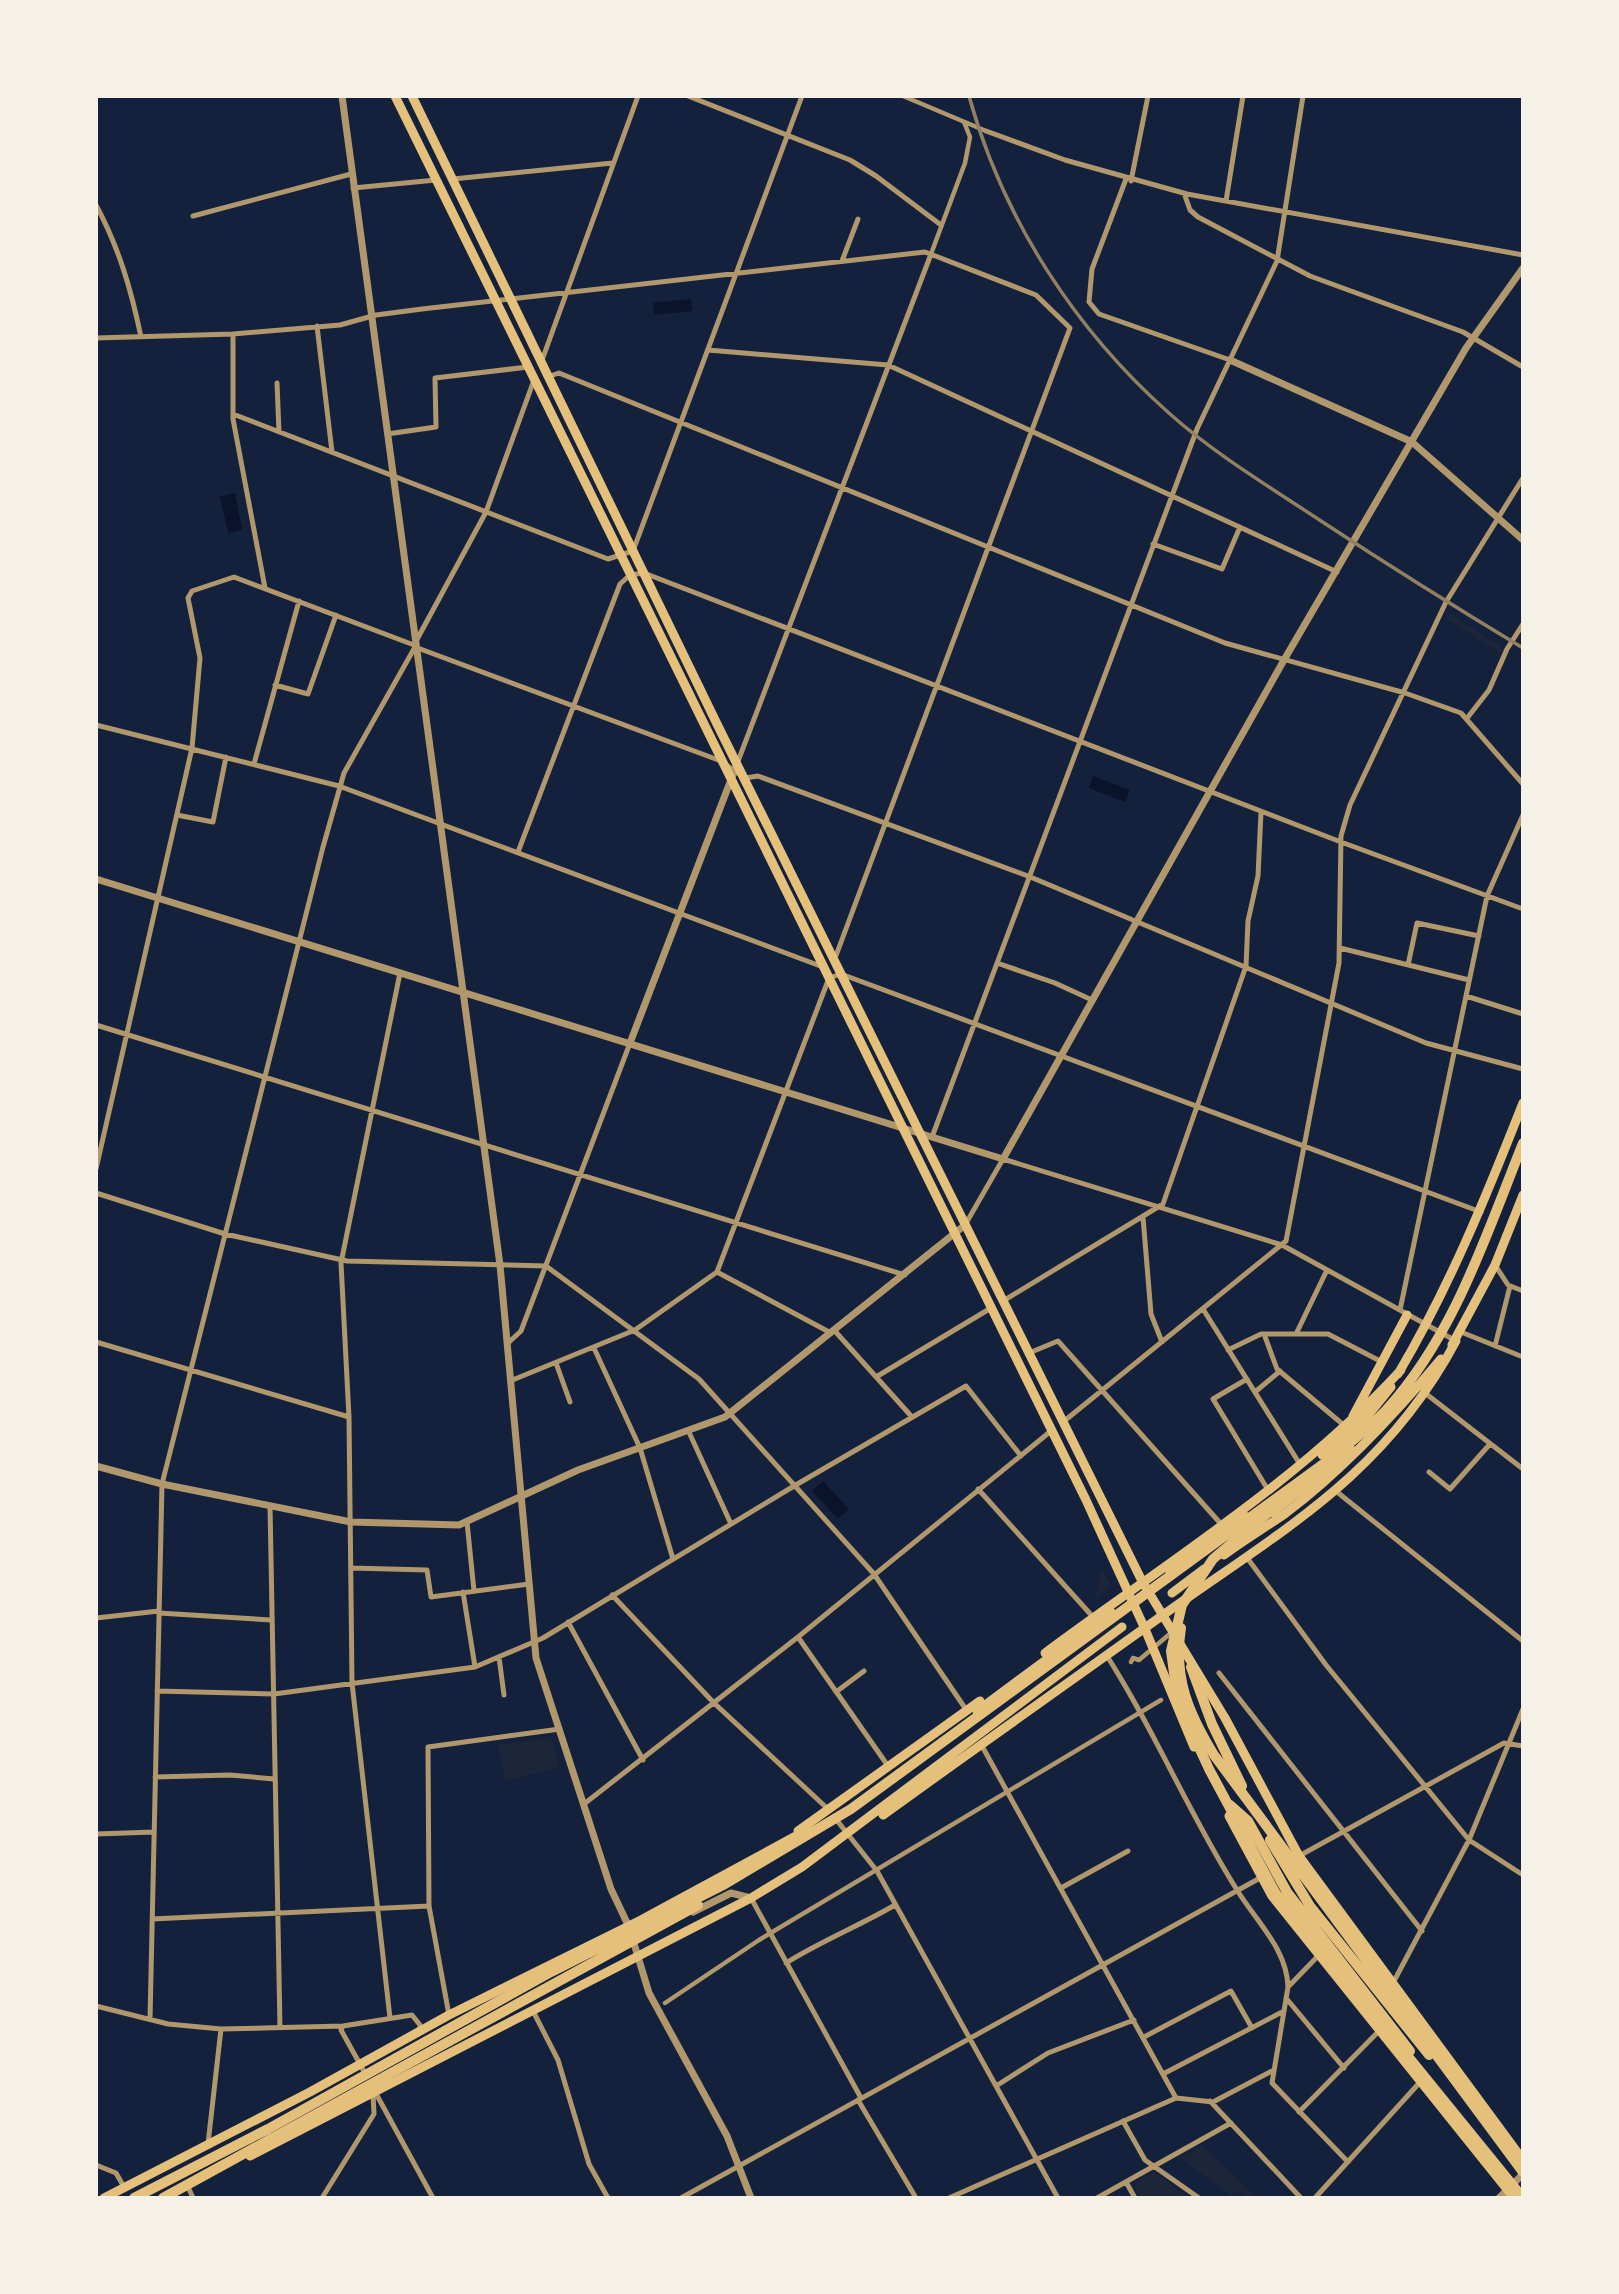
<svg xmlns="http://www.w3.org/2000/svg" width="1619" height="2294" viewBox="0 0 1619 2294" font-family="'Public Sans',sans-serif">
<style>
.green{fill:#1d2539}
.water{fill:#0b132b}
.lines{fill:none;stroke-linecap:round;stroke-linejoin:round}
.pedestrian{stroke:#b1986c;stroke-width:4.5}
.minor{stroke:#b1986c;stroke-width:5}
.tertiary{stroke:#b1986c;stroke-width:7}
.primary{stroke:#e5c07b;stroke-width:9}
.trunk{stroke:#e5c07b;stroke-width:9}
.motorway{stroke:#e5c07b;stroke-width:10}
.rail{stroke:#918062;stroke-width:3.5}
</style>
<rect width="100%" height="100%" fill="#14213d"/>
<!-- green -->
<path class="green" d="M 1449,613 L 1504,649 L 1500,653 L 1447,619 Z
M 1104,1572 L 1111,1586 L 1096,1597 L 1101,1573 Z
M 548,1738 L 553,1742 L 560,1768 L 505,1781 L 498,1745 Z
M 1203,2146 L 1254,2194 L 1251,2198 L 1236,2191 L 1232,2196 L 1180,2158 Z
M 1154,2172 L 1189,2198 L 1141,2198 L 1135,2188 L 1137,2180 Z"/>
<!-- water -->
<path class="water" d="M 691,299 L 692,311 L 654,315 L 653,303 Z
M 235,493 L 242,530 L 228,533 L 220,496 Z
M 1093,776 L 1130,790 L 1125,802 L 1089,788 Z
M 823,1481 L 849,1509 L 838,1519 L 812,1491 Z"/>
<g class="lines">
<!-- pedestrian -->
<path class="pedestrian" d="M 903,96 L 986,131
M 931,254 L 965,163 L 970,137 L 964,122
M 1131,1662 L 1133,1658 L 1139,1660 L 1172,1632
M 665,2003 L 759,1940 L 1161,1700"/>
<!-- minor -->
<path class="minor" d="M 688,96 L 850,160 L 876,176 L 941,225
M 986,131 L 1065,160 L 1187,194 L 1523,255
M 453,179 L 613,163
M 1126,179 L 1092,269 L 1089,302 L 1099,314 L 1230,360
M 1131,181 L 1148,96
M 353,188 L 436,180
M 1184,193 L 1190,210 L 1198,217 L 1310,276 L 1463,332 L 1523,367
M 1226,201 L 1243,96
M 96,205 C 119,248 131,289 141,337
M 193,216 L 351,174
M 842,261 L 858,219
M 317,326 L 332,452
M 233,334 L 233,419 L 265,588
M 96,338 L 233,334 L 340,325 L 376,315 L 422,309 L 925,252 L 1036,295 L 1070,328 L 834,961
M 708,350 L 888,365 L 1337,572
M 541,363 L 638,96
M 547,377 L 559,373 L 1225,643 L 1405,693 L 1461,713 L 1523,784
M 277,383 L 279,432
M 233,414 L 608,559 L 633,551 L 802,96
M 387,434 L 436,427 L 435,378 L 528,367
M 1153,544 L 1222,569 L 1240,527
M 275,685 L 308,694 L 336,615
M 1468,717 L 1489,690 L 1507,649 L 1523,624
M 96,725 L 339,786 L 823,967
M 254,764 L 299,601
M 737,764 L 931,254
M 745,778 L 758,776 L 1028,876 L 1426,1043 L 1523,1069
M 177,815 L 213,822 L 226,757
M 518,852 L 620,584 L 630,575 L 644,573 L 1341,842 L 1523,909
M 1340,948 L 1469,980
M 997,963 L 1055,983 L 1092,1000
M 1408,965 L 1417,923 L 1479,936
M 1466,996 L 1523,1014
M 96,1025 L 905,1275
M 932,1137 L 1197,429 L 1277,261 L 1303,96
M 96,1169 L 192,748 L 200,658 L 188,598 L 192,591 L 234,577 L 414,645 L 486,512 L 534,380
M 96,1193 L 225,1234 L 347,1261 L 546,1266 L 699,1379 L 874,1574 L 967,1711
M 1143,1217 L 1151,1314 L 1162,1342
M 965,1225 L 1003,1159 L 1282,1245 L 1456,1341
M 1495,1265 L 1508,1285 L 1523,1291
M 717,1272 L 831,1333
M 1003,1301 L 1163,1204 L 1246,966 L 1248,921 L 1258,876 L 1261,812
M 1203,1309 L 1301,1466
M 1400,1310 L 1487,896 L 1523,815
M 834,1330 L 912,1417
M 1461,1332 L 1523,1357
M 1264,1334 L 1277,1369 L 1346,1427
M 1296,1334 L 1327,1270
M 96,1342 L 349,1417
M 507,1344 L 521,1331 L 630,1043
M 1495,1346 L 1510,1286
M 594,1348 L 640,1448 L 673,1559
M 1228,1350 L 1261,1334 L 1328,1334 L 1382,1362
M 1029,1353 L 1058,1341 L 1221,1524
M 556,1363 L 570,1402
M 876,1377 L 991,1308
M 1247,1379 L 1213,1399 L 1268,1490
M 510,1381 L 635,1330 L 717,1272 L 829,978 L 841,974 L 1481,1212
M 1255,1392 L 1280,1371
M 1425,1393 L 1523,1469
M 1063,1422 L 1286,1241 L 1339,963 L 1341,836 L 1350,805 L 1446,602 L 1523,478
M 688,1430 L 731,1524
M 1429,1472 L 1450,1489 L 1490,1444
M 978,1489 L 1093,1617
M 1337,1492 L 1523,1641
M 270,1506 L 280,2028
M 467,1522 L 474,1591
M 1248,1559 L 1326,1665 L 1469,1840 L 1523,1875
M 351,1568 L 427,1570 L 431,1597 L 529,1584
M 463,1592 L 475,1667
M 612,1595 L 714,1703 L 829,1810
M 159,1613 L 271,1620
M 96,1618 L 159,1611
M 568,1622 L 643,1760
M 798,1637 L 888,1766
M 1107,1656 C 1155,1731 1189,1814 1237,1890 C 1256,1921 1287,1949 1288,1987
M 499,1657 L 504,1695
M 1219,1673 L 1422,1931
M 157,1691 L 274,1694 L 475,1667 L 543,1638 L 794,1486 L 966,1386 L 1021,1456
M 836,1692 L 864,1671
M 982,1746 L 1176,2098
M 155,1777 L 230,1775 L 274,1779
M 584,1804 L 798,1637 L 1051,1431
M 835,1818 L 877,1871 L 1058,2198
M 96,1834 L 154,1832
M 1299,1856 L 1504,1743 L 1523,1746
M 1061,1888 L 1128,1851
M 751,1898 L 861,2098
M 152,1919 L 429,1906
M 1318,1956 L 1288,1987 L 1272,2083 L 1348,2162
M 786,1963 C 821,1941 859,1926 895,1905
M 1393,1983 L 1469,1840 L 1523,1709
M 1286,1998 L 1344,2068
M 96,2006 L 168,2024 L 221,2029 L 343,2026 L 412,2015 L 420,2025 L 420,2032
M 533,2011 L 558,2060 L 589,2164 L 608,2198
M 449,2015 L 429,1906 L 428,1747 L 560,1729
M 390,2018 L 352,1683 L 349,1417 L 341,1263 L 400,973
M 150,2019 L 162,1484 L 323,847 L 344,773 L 415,647 L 721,761 L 737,773
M 343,2026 L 341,2030 L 366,2075
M 1144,2037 L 1231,1991 L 1252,2028
M 1163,2074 L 1284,2011
M 996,2086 L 1048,2053 L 1134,2020
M 374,2090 L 433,2198
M 858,2100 L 916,2198
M 1210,2101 L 1301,2198
M 1299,2112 L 1379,2031
M 1123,2121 L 1145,2160 L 1199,2198
M 208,2144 L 221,2029
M 96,2165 L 116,2173 L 124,2187
M 1126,2182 L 1135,2198
M 189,2189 L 193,2198
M 322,2198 L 374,2114 L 373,2094
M 681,2198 L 1260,1878
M 949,2198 L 1176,2098 L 1213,2102 L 1272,2071
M 1097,2198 L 1231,2123
M 1315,2198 L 1421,2081"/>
<!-- tertiary -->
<path class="tertiary" d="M 342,96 L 500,1265 L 536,1658 L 611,1889 L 629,1927 L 649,1993 L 727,2136 L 751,2198
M 1230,360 L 1412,442 L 1523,540
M 96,879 L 1003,1159 L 1284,660 L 1466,348 L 1523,268
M 630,1043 L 737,764
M 96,1466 L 162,1484 L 351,1522 L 459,1525 L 578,1470 L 725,1417 L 965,1225
M 693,1912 L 731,1893 L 751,1898
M 1499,2198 L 1523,2174"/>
<!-- primary -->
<path class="primary" d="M 1452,1345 L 1495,1265 L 1523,1195
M 1398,1374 C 1449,1288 1486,1197 1523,1103
M 1353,1416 L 1407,1315
M 1322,1455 L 1366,1418 L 1391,1387
M 1224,1555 C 1244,1540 1266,1527 1286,1513 C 1344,1469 1395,1414 1441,1359
M 1169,1570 L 1244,1515
M 1172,1593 L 1204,1569
M 1045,1653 C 1166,1563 1298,1482 1401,1370
M 977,1711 L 1111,1612
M 883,1815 C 976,1748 1069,1682 1163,1615 C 1282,1530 1384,1476 1456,1341
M 798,1831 L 980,1701
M 250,2156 L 751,1898 L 802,1867 L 1122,1627
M 104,2198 L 310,2092 L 449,2015 L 641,1920 L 805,1831"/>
<!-- trunk -->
<path class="trunk" d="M 395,96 L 1086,1500 L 1145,1629 L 1194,1747
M 412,96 L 718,726 L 1142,1581 L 1225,1718 L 1299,1856 L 1523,2160
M 1229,1816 L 1272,1896 L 1514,2198"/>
<!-- motorway -->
<path class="motorway" d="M 1275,1507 L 1213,1559 L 1182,1605 L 1171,1651 L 1178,1702 L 1209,1769 L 1276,1894 L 1523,2198
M 1272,1512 L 1351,1450
M 1181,1628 C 1173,1678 1189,1714 1214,1755 L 1523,2172
M 1191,1667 L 1212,1724 L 1242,1786
M 1230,1805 L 1248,1821 L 1287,1892 L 1410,2051
M 1270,1840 L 1310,1906 L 1429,2055
M 134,2198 L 268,2129 L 551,1972 L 725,1884 L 851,1809 L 1326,1462 C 1347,1445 1369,1429 1387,1409 C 1455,1334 1486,1235 1523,1143
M 163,2198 L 698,1905"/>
<!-- rail -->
<path class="rail" d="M 969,96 C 1003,219 1075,330 1170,414 C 1216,455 1270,487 1321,521 C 1388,565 1455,607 1523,648"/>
</g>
<!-- border -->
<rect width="1619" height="2294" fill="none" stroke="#f6f1e7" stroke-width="196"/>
</svg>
